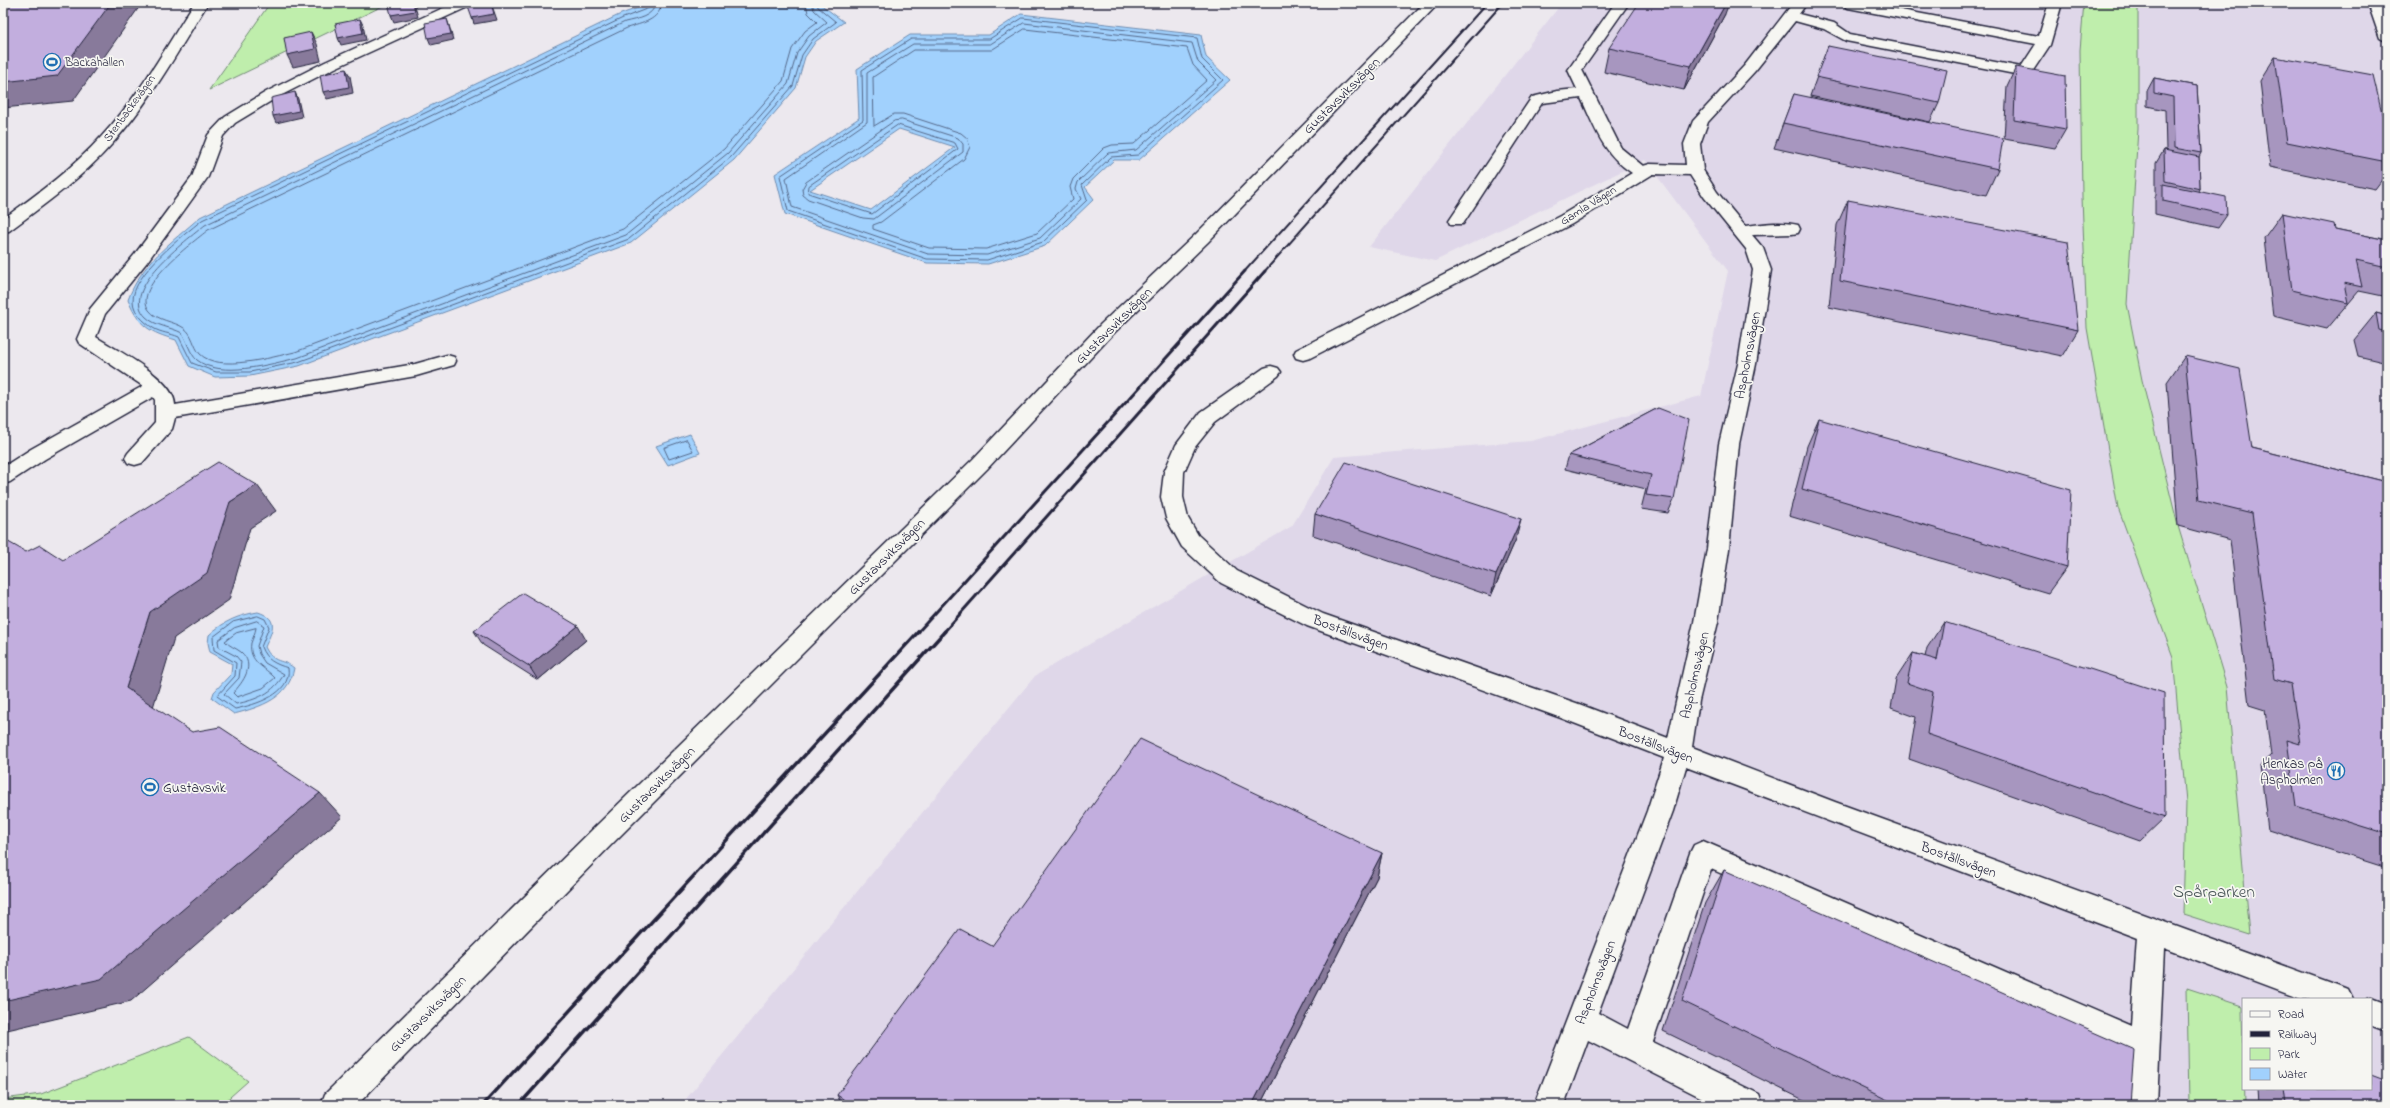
<svg xmlns="http://www.w3.org/2000/svg" width="2390" height="1108" viewBox="0 0 2390 1108" font-family="'Indie Flower',sans-serif">
<style>
.built{fill:#dfd7e9;fill-rule:evenodd}
.green{fill:#bfeeac;stroke:#708874}
.water{fill:#a1d1fd;stroke:#6e8baf;fill-rule:evenodd}
.lines{fill:none;stroke-linecap:round;stroke-linejoin:round}
.shore{stroke:#556889;stroke-width:1}
.minor-casing{stroke:#22223b;stroke-width:3}
.minor{fill:#f6f6f2;fill-rule:evenodd}
.rail-far2{stroke:#22223b;stroke-width:2}
.rail-far1{stroke:#22223b;stroke-width:3}
.rail{stroke:#22223b;stroke-width:3.5}
.wall{fill:#a796bf;stroke:#22223b}
.shaded-wall{fill:#887a9b;stroke:#22223b}
.building{fill:#c2aede;stroke:#22223b}
.labels{text-anchor:middle;stroke-width:3.5;stroke-linejoin:round;paint-order:stroke}
.far-poi-label{font-size:12px;fill:#22223b;stroke:#f6f6f2;text-anchor:start}
.far-street-label{font-size:12px;fill:#22223b;stroke:#f6f6f2}
.street-label{font-size:14px;fill:#22223b;stroke:#f6f6f2}
.poi-label{font-size:14px;fill:#22223b;stroke:#f6f6f2;text-anchor:end}
.near-park-label{font-size:17px;fill:#495557;stroke:#f6f6f2}
</style>
<rect width="100%" height="100%" fill="#ece8ee"/>
<filter id="ink" filterUnits="userSpaceOnUse"><feTurbulence type="fractalNoise" baseFrequency=".025" numOctaves="2"/><feDisplacementMap in="SourceGraphic" scale="8" xChannelSelector="R" yChannelSelector="G"/><feConvolveMatrix kernelMatrix="1 2 1 2 8 2 1 2 1" color-interpolation-filters="sRGB"/></filter>
<g filter="url(#ink)">
<!-- built -->
<path class="built" d="M 1562,3 L 2387,3 L 2387,1105 L 681,1105 L 1035,676 L 1292,526 L 1334,457 L 1531,441 L 1701,396 L 1728,271 L 1645,160 L 1435,261 L 1369,247 ZM 2243,999 L 2371,999 L 2371,1089 L 2243,1089 Z"/>
<!-- green -->
<path class="green" d="M 270,3 L 389,3 L 209,90 Z
M 2084,3 L 2138,3 L 2138,129 L 2127,304 L 2142,380 L 2178,526 L 2227,687 L 2249,935 L 2183,914 L 2186,803 L 2173,657 L 2118,508 L 2087,328 L 2082,197 L 2080,50 Z
M 2187,988 L 2242,1006 L 2244,1105 L 2189,1105 Z
M 189,1037 L 248,1081 L 221,1105 L 3,1105 L 3,1099 L 41,1094 Z"/>
<!-- water -->
<path class="water" d="M 652,3 L 819,3 L 844,22 L 816,41 L 805,57 L 796,88 L 734,160 L 631,243 L 299,366 L 250,376 L 215,377 L 189,366 L 176,340 C 150,332 139,327 128,300 C 141,263 171,243 200,217 L 621,14 Z
M 1021,14 L 1201,35 L 1206,57 L 1230,80 L 1139,160 L 1114,160 L 1085,187 L 1094,199 L 1045,246 L 988,264 L 927,263 L 785,214 L 775,174 L 859,118 L 857,69 L 910,35 L 989,35 ZM 899,129 L 955,147 L 871,210 L 810,190 Z
M 690,434 L 700,453 L 668,465 L 656,446 Z
M 258,612 C 280,619 272,631 265,647 C 274,665 282,658 294,668 C 289,698 261,707 234,714 L 212,698 L 214,692 L 231,674 L 232,664 L 210,652 L 208,643 L 209,635 C 224,621 239,615 258,612 Z"/>
<g class="lines">
<!-- shore -->
<path class="shore" d="M 651,3 L 649,8 L 623,18 L 202,220 C 183,236 132,274 133,301 C 133,312 144,322 153,328 C 161,333 170,333 179,337 L 192,363 L 216,372 L 250,372 L 298,362 L 629,239 L 731,157 L 793,86 L 802,55 L 813,39 L 836,22 L 818,7 L 817,3
M 656,3 C 653,17 637,19 625,22 L 205,225 C 187,240 118,290 146,317 C 155,326 171,327 182,333 C 187,341 190,354 197,360 C 221,379 270,364 297,358 L 626,235 L 728,153 L 788,84 L 797,53 L 809,36 L 827,22 L 814,10 L 812,3
M 662,3 C 659,21 642,23 627,28 L 208,230 C 192,243 132,287 149,310 C 157,321 174,321 184,328 C 193,334 193,346 200,354 C 219,373 272,357 295,352 L 623,229 L 724,149 L 783,81 L 792,49 L 805,31 L 817,22 L 808,13 L 806,3
M 1023,18 L 1197,38 L 1202,59 L 1223,80 L 1138,155 L 1111,157 L 1082,185 L 1087,200 L 1043,242 L 987,260 L 927,259 L 788,211 L 780,176 L 863,120 L 862,70 L 911,39 L 989,39 Z
M 1024,23 L 1192,43 L 1198,62 L 1216,80 L 1136,150 L 1108,153 L 1078,182 L 1076,189 L 1081,199 L 1040,238 L 987,255 L 928,254 L 792,207 L 786,178 L 867,122 L 867,73 L 913,44 L 990,44 Z
M 1025,29 L 1187,48 L 1193,65 L 1207,80 L 1134,144 L 1112,145 L 1104,148 L 1073,179 L 1070,187 L 1073,199 L 1037,233 L 986,249 L 929,248 L 873,229 L 873,225 L 881,222 L 964,159 L 970,147 L 967,138 L 961,133 L 903,114 L 894,114 L 874,126 L 873,77 L 914,50 L 991,50 Z
M 902,120 L 958,138 L 963,144 L 963,152 L 874,219 L 863,218 L 808,199 L 803,195 L 802,189 L 806,182 L 894,121 Z
M 898,125 L 955,143 L 958,149 L 872,214 L 808,193 L 809,186 Z
M 687,440 L 693,451 L 669,459 L 664,448 Z
M 258,616 L 265,619 L 269,627 L 261,647 C 266,660 275,664 288,668 C 292,694 255,705 235,709 L 217,696 L 235,676 L 236,663 L 214,650 L 213,637 L 233,622 Z
M 257,621 L 264,626 L 257,646 L 259,654 L 265,663 L 284,674 C 274,693 256,700 236,704 L 224,694 L 239,678 L 241,662 L 236,656 L 219,647 L 218,640 L 234,628 Z
M 256,628 C 255,633 253,638 251,643 C 248,662 265,667 275,678 L 263,688 L 237,697 L 233,693 C 243,682 256,665 241,652 C 236,648 229,646 225,641 L 236,633 Z"/>
<defs>
<path id="minor" d="M 194,3 L 208,3 C 178,51 150,102 112,144 C 82,178 45,204 9,231 L 3,232 L 3,219 C 37,194 72,169 101,137 C 138,97 165,49 194,3 Z
M 454,3 L 472,3 L 470,6 L 335,68 L 276,98 L 235,123 L 223,136 L 208,177 L 147,262 L 105,314 L 96,337 C 116,350 175,379 175,405 L 415,364 L 447,355 L 454,357 L 456,361 L 454,365 L 416,376 L 175,418 L 172,429 L 142,463 L 135,465 L 128,463 L 125,458 L 128,453 L 155,423 L 155,400 L 153,397 L 45,459 L 10,482 L 3,484 L 3,467 L 31,449 L 143,386 L 79,343 L 77,339 L 90,309 L 135,254 L 192,177 L 208,135 L 225,117 L 266,92 L 325,62 Z
M 1424,3 L 1439,3 L 1208,242 L 1115,332 L 987,469 L 614,842 L 357,1105 L 321,1105 L 325,1094 L 596,826 L 973,459 L 1101,324 L 1196,234 Z
M 1615,3 L 1629,3 L 1582,70 L 1621,148 L 1643,166 L 1650,164 L 1686,165 L 1684,144 L 1693,121 L 1745,65 L 1793,3 L 1807,3 L 1799,14 L 1834,23 L 1850,34 L 2021,67 L 2036,44 L 1848,8 L 1841,4 L 1864,3 L 2039,36 L 2048,6 L 2045,3 L 2062,3 L 2050,45 L 2030,75 L 2025,76 L 1846,41 L 1824,29 L 1795,21 L 1755,71 L 1708,122 L 1700,144 L 1703,170 L 1717,192 L 1745,226 C 1762,224 1781,221 1798,225 L 1800,229 L 1798,233 L 1792,234 L 1752,235 L 1763,248 L 1771,270 L 1756,364 L 1739,444 L 1729,549 L 1718,622 L 1699,701 L 1692,747 L 1835,802 L 2337,985 L 2347,989 L 2352,999 L 2300,999 L 2164,948 L 2157,1105 L 2127,1105 L 2130,1055 L 1711,869 L 1653,1042 L 1759,1094 L 1763,1105 L 1716,1105 L 1588,1040 L 1564,1105 L 1534,1105 L 1647,811 L 1664,758 L 1561,718 L 1307,626 L 1221,583 L 1182,547 L 1166,518 L 1161,497 L 1164,472 L 1176,445 L 1201,412 L 1264,368 L 1271,366 L 1278,368 L 1281,372 L 1278,376 L 1215,422 L 1195,447 L 1184,472 L 1183,497 L 1188,518 L 1198,535 L 1237,571 L 1323,614 L 1579,704 L 1668,738 L 1694,622 L 1707,549 L 1719,444 L 1738,364 L 1753,270 L 1746,249 L 1704,197 L 1690,175 L 1653,174 L 1572,224 L 1310,358 L 1303,360 L 1296,358 L 1294,354 L 1296,350 L 1560,216 L 1632,173 C 1603,154 1595,128 1581,98 L 1542,103 L 1463,224 L 1451,224 L 1449,220 L 1532,97 L 1557,91 L 1577,89 L 1568,70 ZM 1686,767 L 2137,938 L 2131,1026 L 1703,841 L 1694,845 L 1690,853 L 1628,1029 L 1598,1013 L 1673,811 Z
M 2368,3 L 2382,3 L 2387,18 L 2387,42 L 2380,38 Z
M 2371,998 L 2387,1004 L 2387,1032 L 2371,1026 L 2371,999 L 2368,999 Z"/>
</defs>
<!-- minor casing -->
<use href="#minor" class="minor-casing"/>
<!-- minor -->
<use href="#minor" class="minor"/>
<!-- rail-far2 -->
<path class="rail-far2" d="M 1244,272 L 1487,3
M 1264,272 L 1503,3"/>
<!-- rail-far1 -->
<path class="rail-far1" d="M 918,632 L 1245,271
M 944,632 L 1265,271"/>
<!-- rail -->
<path class="rail" d="M 483,1105 L 919,631
M 519,1105 L 945,631"/>
</g>
<!-- wall -->
<path class="wall" d="M 1725,14 L 1684,90 L 1604,72 L 1609,48 Z
M 1828,46 L 1939,103 L 1930,122 L 1810,96 Z
M 2275,57 L 2387,134 L 2387,173 L 2375,189 L 2270,167 L 2260,81 Z
M 2016,67 L 2066,129 L 2055,148 L 2004,139 L 2007,86 Z
M 2154,78 L 2197,86 L 2201,153 L 2199,157 L 2200,189 L 2199,191 L 2227,215 L 2218,228 L 2155,214 L 2155,197 L 2156,194 L 2156,163 L 2164,150 L 2166,150 L 2165,110 L 2147,106 L 2147,91 Z
M 1794,94 L 1998,169 L 1986,195 L 1774,148 Z
M 1848,200 L 2078,330 L 2062,356 L 1829,307 L 1837,225 Z
M 2282,213 L 2335,229 L 2387,240 L 2387,316 L 2383,296 L 2359,291 L 2327,329 L 2273,316 L 2264,238 Z
M 2376,313 L 2387,316 L 2387,363 L 2358,356 L 2354,340 Z
M 2185,356 L 2252,448 L 2387,482 L 2387,868 L 2268,830 L 2260,765 L 2271,755 L 2265,710 L 2249,705 L 2230,540 L 2178,526 L 2167,382 Z
M 1658,408 L 1674,499 L 1668,513 L 1641,509 L 1646,489 L 1565,469 L 1569,455 Z
M 1819,419 L 2067,567 L 2048,593 L 1789,516 L 1807,446 Z
M 1315,514 L 1516,539 L 1491,596 L 1313,535 Z
M 1944,622 L 2165,817 L 2140,841 L 1909,759 L 1916,717 L 1891,708 L 1896,679 L 1913,653 L 1925,657 L 1927,648 Z
M 474,631 L 586,640 L 538,680 L 483,645 Z
M 1382,853 L 1377,877 L 1260,1105 L 842,1105 L 837,1095 Z
M 1724,870 L 2130,1105 L 1814,1105 L 1663,1031 L 1705,903 Z
M 2258,1089 L 2371,1089 L 2387,1105 L 2259,1105 Z"/>
<!-- shaded-wall -->
<path class="shaded-wall" d="M 111,3 L 142,3 L 73,101 L 3,108 L 3,82 Z
M 413,3 L 414,3 L 418,17 L 394,22 L 391,15 Z
M 491,3 L 497,20 L 474,24 L 472,18 Z
M 1726,3 L 1729,3 L 1725,14 L 1684,90 L 1691,66 Z
M 360,19 L 363,25 L 366,40 L 341,45 L 338,38 Z
M 447,19 L 449,25 L 453,40 L 431,45 L 428,38 Z
M 311,32 L 317,44 L 321,61 L 293,67 L 287,55 Z
M 346,69 L 350,76 L 353,93 L 327,99 L 323,92 Z
M 295,92 L 298,99 L 302,117 L 276,123 L 273,116 Z
M 257,485 L 276,511 L 250,528 L 229,600 L 174,638 L 151,714 L 126,688 L 150,612 L 230,502 Z
M 1521,519 L 1516,539 L 1491,596 L 1496,575 Z
M 578,626 L 586,640 L 538,680 L 529,666 Z
M 320,793 L 342,817 L 131,1001 L 3,1031 L 3,1001 Z
M 1382,853 L 1377,877 L 1260,1105 L 1252,1105 Z"/>
<!-- building -->
<path class="building" d="M 3,3 L 111,3 L 57,76 L 3,82 Z
M 388,3 L 413,3 L 415,11 L 391,15 Z
M 473,3 L 491,3 L 494,14 L 472,18 L 467,4 Z
M 1639,3 L 1726,3 L 1691,66 L 1609,48 Z
M 360,19 L 363,33 L 338,38 L 335,24 Z
M 447,19 L 451,34 L 428,38 L 425,23 Z
M 311,32 L 315,49 L 287,55 L 284,38 Z
M 1828,46 L 1947,70 L 1939,103 L 1816,77 Z
M 2275,57 L 2373,75 L 2387,134 L 2387,162 L 2287,142 Z
M 2016,67 L 2065,76 L 2066,129 L 2014,120 Z
M 346,69 L 349,87 L 323,92 L 320,75 Z
M 2154,78 L 2197,86 L 2201,153 L 2174,148 L 2173,97 L 2154,93 Z
M 295,92 L 299,111 L 273,116 L 271,98 Z
M 1794,94 L 2003,138 L 1998,169 L 1783,123 Z
M 2164,150 L 2199,157 L 2200,189 L 2165,181 Z
M 2163,184 L 2226,197 L 2227,215 L 2163,201 Z
M 1848,200 L 2068,242 L 2078,330 L 1840,281 Z
M 2282,213 L 2334,224 L 2335,229 L 2387,240 L 2387,267 L 2356,260 L 2362,287 L 2344,283 L 2348,303 L 2292,290 Z
M 2376,313 L 2387,316 L 2387,332 L 2379,330 Z
M 2185,356 L 2240,369 L 2252,448 L 2387,482 L 2387,834 L 2296,806 L 2287,740 L 2300,744 L 2291,684 L 2274,679 L 2252,513 L 2199,500 Z
M 1658,408 L 1689,420 L 1674,499 L 1646,495 L 1651,475 L 1569,455 Z
M 1819,419 L 2071,490 L 2067,567 L 1802,489 Z
M 218,462 L 257,485 L 230,502 L 207,573 L 150,612 L 126,688 L 192,732 L 220,727 L 320,793 L 101,979 L 3,1001 L 3,539 L 26,552 L 40,545 L 63,560 Z
M 1346,462 L 1521,519 L 1496,575 L 1315,514 Z
M 523,593 L 578,626 L 529,666 L 474,631 Z
M 1944,622 L 2164,693 L 2165,817 L 1927,734 L 1933,692 L 1907,683 L 1913,653 L 1937,660 Z
M 1140,739 L 1382,853 L 1252,1105 L 852,1105 L 837,1095 L 960,929 L 992,946 Z
M 1724,870 L 2134,1050 L 2130,1105 L 1898,1105 L 1682,1001 Z
M 2371,1075 L 2387,1081 L 2387,1105 L 2286,1105 L 2284,1089 L 2371,1089 Z"/>
</g>
<!-- icons -->
<defs>
<symbol id="stadium-ring" viewBox="-11 -11 22 22"><circle r="9.5" fill="#f6f6f2" stroke="#1f6fb2" stroke-width="1.5"/><path d="M0-5a6.5 5 0 1 0 0 10a6.5 5 0 1 0 0-10ZM-3.5-1.8h7v3.6h-7Z" fill="#1f6fb2"/></symbol>
<symbol id="restaurant-ring" viewBox="-11 -11 22 22"><circle r="9.5" fill="#f6f6f2" stroke="#1f6fb2" stroke-width="1.5"/><path d="M-5-6h1v4h1v-4h1v4h1v-4h1v5L-1.5 .5V6h-2V.5L-5-1ZM5-6V6H3V1.5H1.5Q1.5-4 5-6Z" fill="#1f6fb2"/></symbol>
</defs>
<g fill-rule="evenodd">
<use href="#stadium-ring" x="42" y="52" width="20" height="20"/>
<use href="#restaurant-ring" x="2326" y="761" width="20" height="20"/>
<use href="#stadium-ring" x="140" y="777" width="20" height="20"/>
</g>
<g class="labels">
<!-- far-poi labels -->
<g class="far-poi-label">
<text x="65" y="66">Backahallen</text>
</g>
<!-- far-street labels -->
<g class="far-street-label">
<text transform="translate(129 108) rotate(-54)" y="4">Stenbackevägen</text>
<text transform="translate(1588 205) rotate(-32)" y="4">Gamla Vägen</text>
</g>
<!-- street labels -->
<g class="street-label">
<text transform="translate(1341 95) rotate(-45)" y="5">Gustavsviksvägen</text>
<text transform="translate(1113 325) rotate(-45)" y="5">Gustavsviksvägen</text>
<text transform="translate(1747 355) rotate(-79)" y="5">Aspholmsvägen</text>
<text transform="translate(886 556) rotate(-45)" y="5">Gustavsviksvägen</text>
<text transform="translate(1351 632) rotate(20)" y="5">Boställsvägen</text>
<text transform="translate(1694 675) rotate(-77)" y="5">Aspholmsvägen</text>
<text transform="translate(1656 744) rotate(21)" y="5">Boställsvägen</text>
<text transform="translate(656 784) rotate(-45)" y="5">Gustavsviksvägen</text>
<text transform="translate(1959 859) rotate(20)" y="5">Boställsvägen</text>
<text transform="translate(1595 982) rotate(-69)" y="5">Aspholmsvägen</text>
<text transform="translate(427 1013) rotate(-45)" y="5">Gustavsviksvägen</text>
</g>
<!-- poi labels -->
<g class="poi-label">
<text x="2323" y="768">Henkas på<tspan x="2323" dy="16">Aspholmen</tspan></text>
<text x="163" y="792" text-anchor="start">Gustavsvik</text>
</g>
<!-- near-park labels -->
<g class="near-park-label">
<text x="2214" y="897">Spårparken</text>
</g>
</g>
<!-- margin -->
<rect width="2390" height="1108" fill="none" stroke="#f6f6f2" stroke-width="16"/>
<rect x="8" y="8" width="2374" height="1092" fill="none" stroke="#22223b" stroke-width="1.5" filter="url(#ink)"/>
<!-- legend -->
<rect x="2242" y="998" width="130" height="92" fill="#f6f6f2" stroke="#a1a1a9"/>
<rect x="2250" y="1011" width="20" height="6" fill="#f6f6f2" stroke="#a1a1a9"/>
<text x="2278" y="1018" font-size="12" fill="#22223b">Road</text>
<rect x="2250" y="1031" width="20" height="6" fill="#22223b" stroke="#a1a1a9"/>
<text x="2278" y="1038" font-size="12" fill="#22223b">Railway</text>
<rect x="2250" y="1048" width="20" height="12" fill="#bfeeac" stroke="#a1a1a9"/>
<text x="2278" y="1058" font-size="12" fill="#22223b">Park</text>
<rect x="2250" y="1068" width="20" height="12" fill="#a1d1fd" stroke="#a1a1a9"/>
<text x="2278" y="1078" font-size="12" fill="#22223b">Water</text>
</svg>
